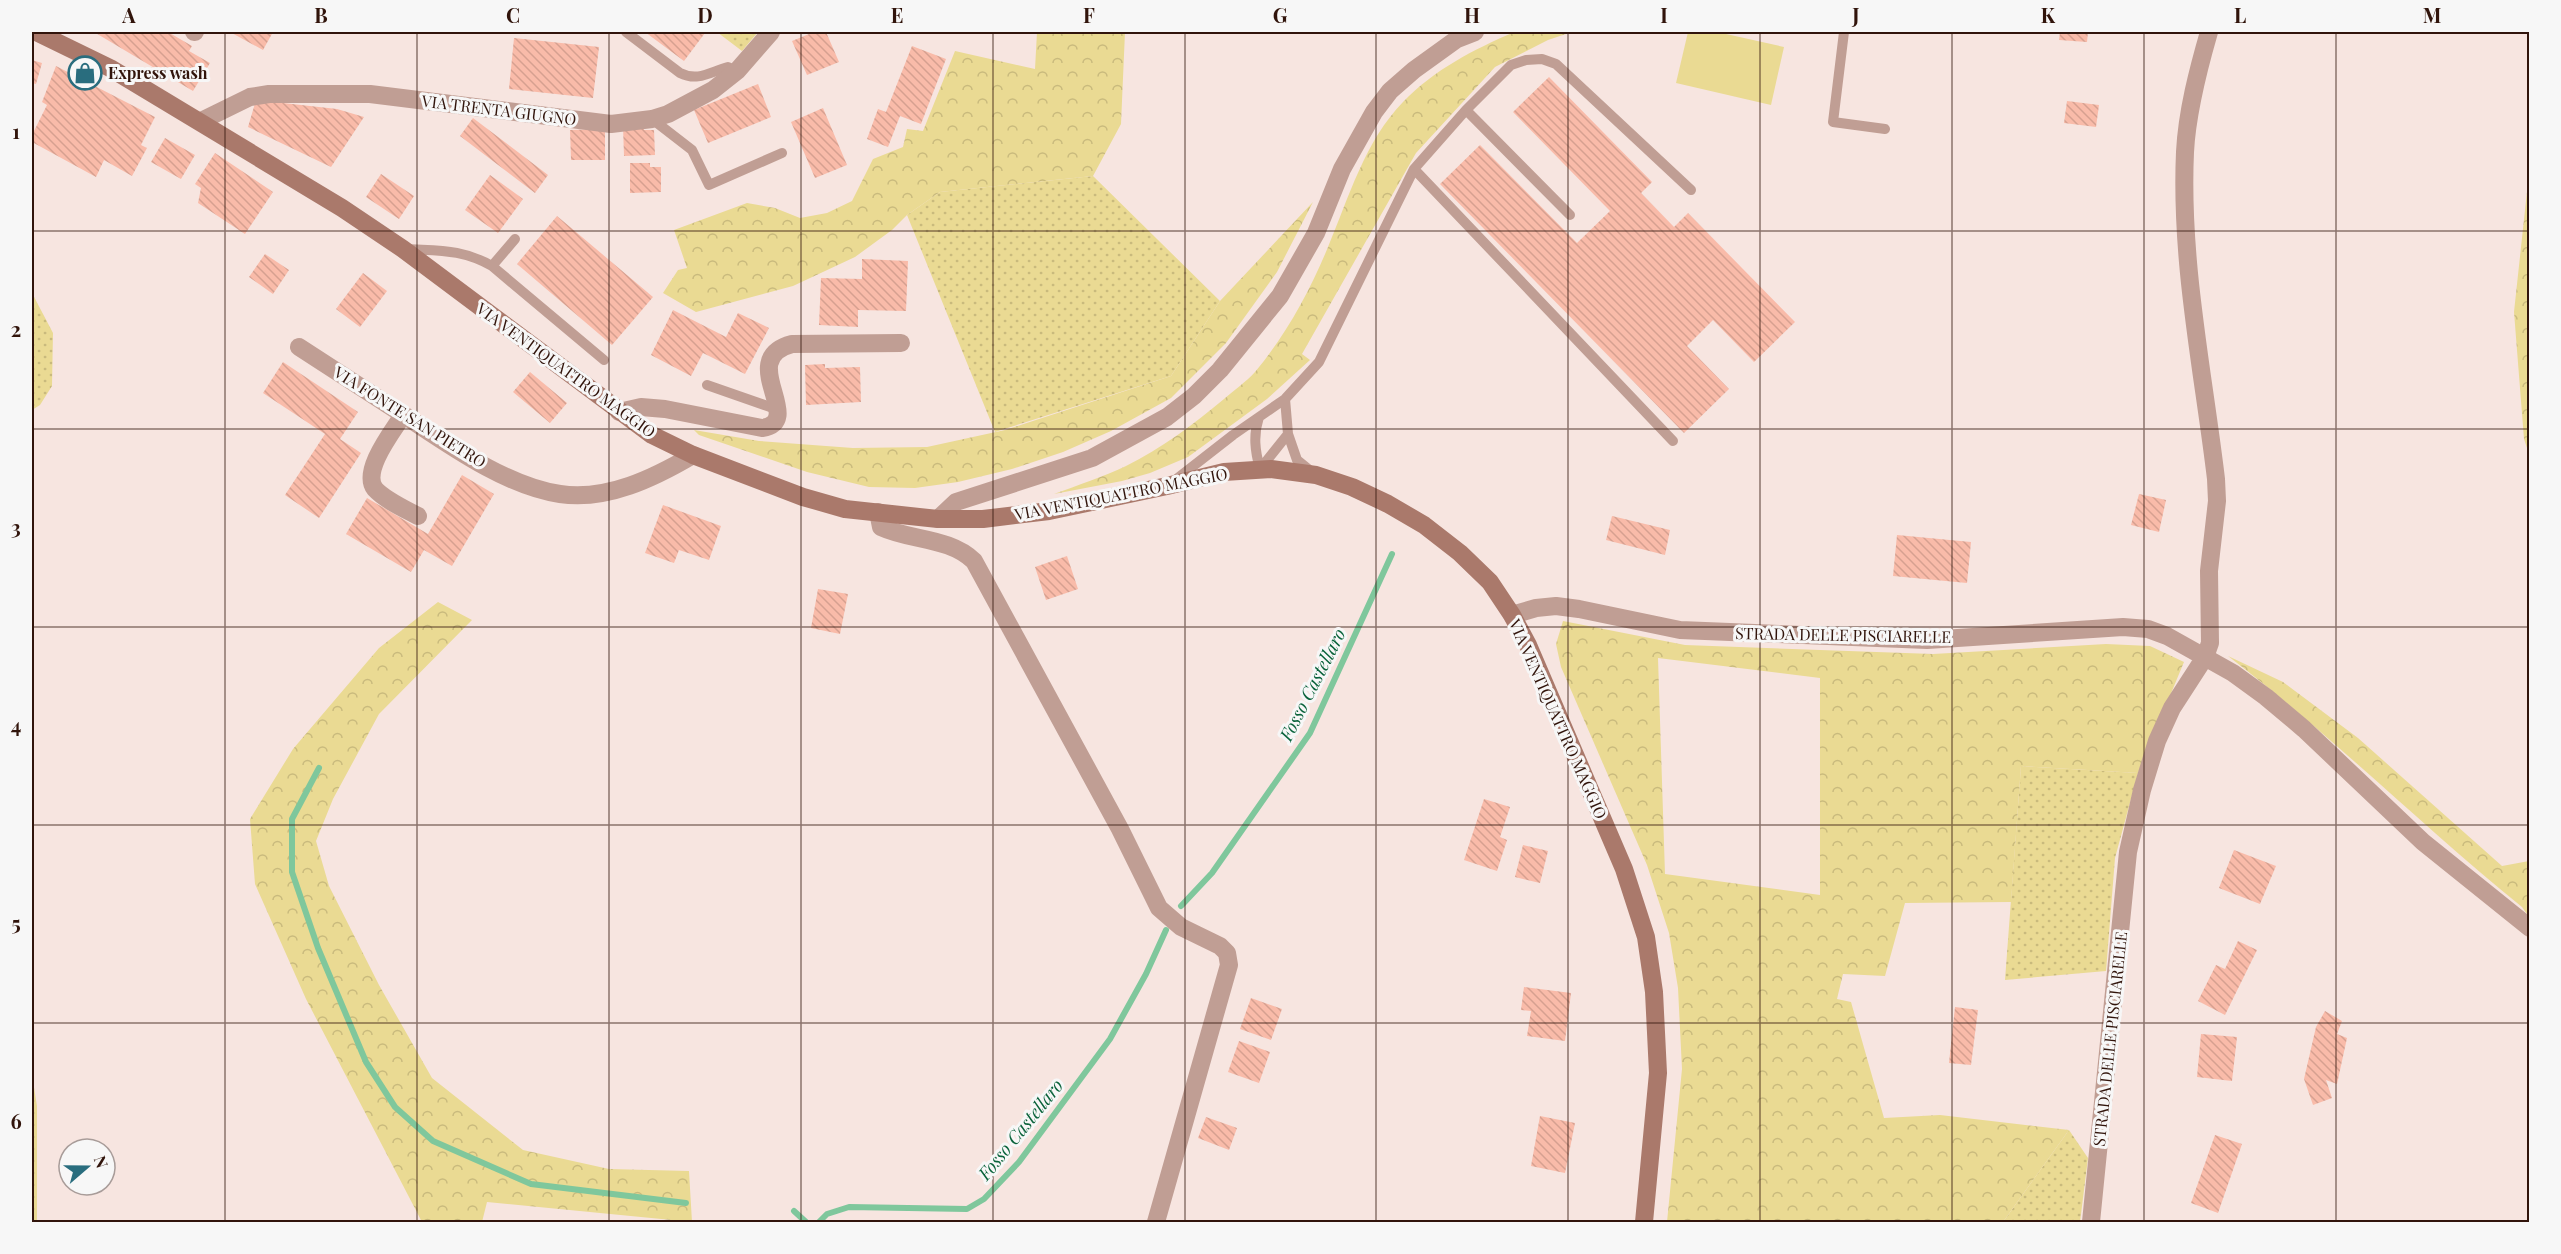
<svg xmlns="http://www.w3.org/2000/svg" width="2561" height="1254" viewBox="0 0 2561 1254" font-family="'Playfair Display',serif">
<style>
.grass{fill:url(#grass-dots)}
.forest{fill:url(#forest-crowns);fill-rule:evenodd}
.pitch{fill:#eada93}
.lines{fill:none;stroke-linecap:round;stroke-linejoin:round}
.stream{stroke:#7fc79c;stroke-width:6}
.building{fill:url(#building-back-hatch)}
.service{stroke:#c09e94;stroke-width:10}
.minor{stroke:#c09e94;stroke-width:18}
.secondary{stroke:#aa796b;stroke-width:18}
.grid{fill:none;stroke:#31140b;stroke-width:1.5;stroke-opacity:0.55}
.labels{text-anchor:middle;stroke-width:6;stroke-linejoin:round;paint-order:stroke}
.poi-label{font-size:16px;font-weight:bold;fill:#31140b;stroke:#f7f7f7;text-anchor:start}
.street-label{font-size:16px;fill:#31140b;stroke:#f7f7f7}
.water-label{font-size:18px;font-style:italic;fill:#0a633b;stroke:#f7f7f7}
.neatline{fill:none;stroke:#31140b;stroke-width:2}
.grid-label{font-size:20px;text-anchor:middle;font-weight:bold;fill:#31140b}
</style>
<defs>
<pattern id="grass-dots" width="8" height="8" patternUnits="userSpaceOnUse" patternTransform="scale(1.5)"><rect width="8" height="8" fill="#eada93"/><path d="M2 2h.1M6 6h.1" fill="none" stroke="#c9ba7d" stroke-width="1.8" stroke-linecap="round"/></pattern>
<pattern id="forest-crowns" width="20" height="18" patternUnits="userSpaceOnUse" patternTransform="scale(1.5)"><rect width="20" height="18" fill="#eada93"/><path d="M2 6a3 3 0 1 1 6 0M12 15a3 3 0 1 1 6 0" fill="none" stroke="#c9ba7d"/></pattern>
<pattern id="building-back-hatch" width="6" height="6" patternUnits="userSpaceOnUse" patternTransform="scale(1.5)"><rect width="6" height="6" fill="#f9bba9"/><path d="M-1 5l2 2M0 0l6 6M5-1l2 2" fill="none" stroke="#d6a090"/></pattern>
</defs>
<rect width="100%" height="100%" fill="#f7e5e0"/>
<!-- grass -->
<path class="grass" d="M 717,32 L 758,32 L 742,51 Z
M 1093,176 L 1220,301 L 1171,376 L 995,432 L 907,215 L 940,192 Z
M 32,293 L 53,333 L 52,386 L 40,405 L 32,410 Z
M 2021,766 L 2138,773 L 2115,858 L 2106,971 L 2005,980 Z
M 32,1075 L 37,1106 L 37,1222 L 32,1222 Z
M 2069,1130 L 2088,1158 L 2080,1222 L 2003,1222 Z"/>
<!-- forest -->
<path class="forest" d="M 1037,32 L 1125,32 L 1121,124 L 1093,176 L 940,192 L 907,215 L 892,230 L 855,257 L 793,286 L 696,312 L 663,293 L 678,270 L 687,268 L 674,230 L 747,203 L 775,208 L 800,218 L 827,213 L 852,201 L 873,159 L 903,147 L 907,129 L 923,131 L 955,51 L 1035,69 Z
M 1514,32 L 1572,32 L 1548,40 L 1495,67 L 1416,153 L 1302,354 L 1310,360 L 1267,399 L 1188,457 L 1150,473 L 1122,481 L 1054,494 C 1078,485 1103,477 1126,466 C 1162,448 1194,424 1224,399 C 1234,390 1246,382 1255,372 C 1286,335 1310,291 1328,247 C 1349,197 1365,141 1403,102 C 1435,69 1473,50 1514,32 Z
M 2529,173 L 2529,454 L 2524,439 L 2514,312 Z
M 1313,202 L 1277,272 L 1226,343 L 1171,398 L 1111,431 L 1063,452 L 1012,469 L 958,482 L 915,488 L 869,487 L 807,472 L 699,435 L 694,430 L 759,441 L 853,448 L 927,447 L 1005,430 L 1171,376 L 1220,301 Z
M 438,602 L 472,620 L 379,714 L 333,799 L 316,841 L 329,886 L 379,985 L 432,1078 L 523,1150 L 609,1169 L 689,1171 L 692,1222 L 487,1202 L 482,1222 L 422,1222 L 306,999 L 255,884 L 250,819 L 293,749 L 379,648 Z
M 1563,621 L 1685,645 L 1933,654 L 2106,644 L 2150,646 L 2184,662 L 2138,773 L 2021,766 L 2011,902 L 1905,903 L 1885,976 L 1843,974 L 1837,999 L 1851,1002 L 1884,1118 L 1940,1115 L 2069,1130 L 2003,1222 L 1667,1222 L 1682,1069 L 1678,988 L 1669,933 L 1647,865 L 1561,667 L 1556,644 ZM 1658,658 L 1820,678 L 1820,895 L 1665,874 Z
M 2228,656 L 2283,682 L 2358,738 L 2502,866 L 2529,861 L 2529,917 L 2522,907 C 2422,826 2330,734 2228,656 Z"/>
<!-- pitch -->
<path class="pitch" d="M 1688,32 L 1717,32 L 1784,47 L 1771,105 L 1676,83 Z"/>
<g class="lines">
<!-- stream -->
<path class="stream" d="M 319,768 L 292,819 L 292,872 L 318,948 L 366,1062 L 395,1107 L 433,1141 L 531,1184 L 686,1203
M 1181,906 L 1212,873 L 1310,733 L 1392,554
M 794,1211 L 806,1222
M 819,1222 L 827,1214 L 849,1207 L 967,1209 L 984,1199 L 1019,1162 L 1110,1039 L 1146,974 L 1166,930"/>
</g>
<!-- building -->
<path class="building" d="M 94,32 L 168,32 L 192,46 L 189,51 L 210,63 L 193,91 Z
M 230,32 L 273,32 L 263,50 Z
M 645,32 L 703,32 L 705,33 L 684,61 Z
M 814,32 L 826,32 L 839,62 L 807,75 L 792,41 Z
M 2060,32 L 2088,32 L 2087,42 L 2059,40 Z
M 514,38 L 599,47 L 593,98 L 509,89 Z
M 912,46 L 946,59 L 921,124 L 900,116 L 888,147 L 867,139 L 878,109 L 886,112 Z
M 32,60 L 42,63 L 36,84 L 32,83 Z
M 56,66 L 155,117 L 141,145 L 147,148 L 132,176 L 104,160 L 96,177 L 32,142 L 32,135 L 47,105 L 42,102 Z
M 1549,77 L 1652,182 L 1641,193 L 1674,227 L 1688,213 L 1795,322 L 1754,362 L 1713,320 L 1687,346 L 1729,389 L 1684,433 L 1440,184 L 1480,145 L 1577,243 L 1610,211 L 1513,112 Z
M 758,84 L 771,117 L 708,143 L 694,110 Z
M 256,100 L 337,109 L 364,117 L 331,167 L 248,127 Z
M 2067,101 L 2099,105 L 2096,127 L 2064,123 Z
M 823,108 L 847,165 L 815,178 L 791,122 Z
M 473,118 L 548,175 L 535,193 L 460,136 Z
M 623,126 L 643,126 L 644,130 L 654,130 L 655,155 L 624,156 Z
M 605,129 L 605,160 L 571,160 L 570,130 Z
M 165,138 L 195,155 L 181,179 L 151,162 Z
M 215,153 L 273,192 L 245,234 L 198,203 L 201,188 L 195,184 Z
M 630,163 L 650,163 L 650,167 L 661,167 L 661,192 L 630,193 Z
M 381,174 L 414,196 L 399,219 L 366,197 Z
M 490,175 L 523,199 L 498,233 L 465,210 Z
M 557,216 L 653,297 L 612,345 L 517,264 Z
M 265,254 L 289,270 L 273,294 L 249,277 Z
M 862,259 L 908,261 L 906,311 L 858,310 L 858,327 L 819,325 L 821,278 L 862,279 Z
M 363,273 L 387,291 L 360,327 L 336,309 Z
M 673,310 L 726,337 L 738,313 L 769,328 L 745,374 L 703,353 L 691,376 L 651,355 Z
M 283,362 L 358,412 L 340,439 L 361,453 L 319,518 L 285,495 L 325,434 L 263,393 Z
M 825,364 L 825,368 L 860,367 L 861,402 L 806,405 L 805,365 Z
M 530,372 L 567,403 L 550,423 L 513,392 Z
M 462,475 L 494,494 L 452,566 L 424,550 L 411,572 L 346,534 L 367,498 L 428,534 Z
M 2139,494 L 2166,500 L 2159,532 L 2131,525 Z
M 663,505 L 721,526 L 709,560 L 679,550 L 674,563 L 645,553 Z
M 1612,516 L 1670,530 L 1665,555 L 1606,540 Z
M 1897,535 L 1971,542 L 1967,583 L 1893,576 Z
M 1067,556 L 1078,589 L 1046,600 L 1035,567 Z
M 818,589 L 848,594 L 840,634 L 811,628 Z
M 1484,799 L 1510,807 L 1500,837 L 1507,840 L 1497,871 L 1464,860 Z
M 1523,845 L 1548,851 L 1540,883 L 1515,877 Z
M 2234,850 L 2276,866 L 2260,904 L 2219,888 Z
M 2238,941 L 2257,950 L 2225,1015 L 2198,1001 L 2216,965 L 2225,969 Z
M 1524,987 L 1571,993 L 1565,1041 L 1527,1036 L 1531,1011 L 1521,1010 Z
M 1251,998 L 1282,1009 L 1271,1040 L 1240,1029 Z
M 1955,1007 L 1978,1010 L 1971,1065 L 1949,1063 Z
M 2325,1011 L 2342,1021 L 2337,1034 L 2347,1038 L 2337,1084 L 2326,1080 L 2332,1098 L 2313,1105 L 2304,1079 L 2316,1027 Z
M 2201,1034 L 2237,1037 L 2232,1081 L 2197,1077 Z
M 1239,1041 L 1270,1052 L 1259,1083 L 1228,1072 Z
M 1540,1116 L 1575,1123 L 1565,1173 L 1531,1166 Z
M 1206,1117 L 1237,1128 L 1229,1150 L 1198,1138 Z
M 2215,1135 L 2242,1144 L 2218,1213 L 2191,1203 Z"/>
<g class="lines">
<!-- service -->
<path class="service" d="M 626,32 L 680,73 C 698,82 710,72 728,67 L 737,71
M 1844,32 L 1833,122 L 1885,129
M 1466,110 L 1570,215
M 652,119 L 692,150 L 709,185 L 782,153
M 1414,169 L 1673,441
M 515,239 L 492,266 L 604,360
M 407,249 C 439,251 462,249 492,266
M 707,385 L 773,408 L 779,412
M 1285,399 L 1288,434 L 1297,460 L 1313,473
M 1259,417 C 1253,435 1255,451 1260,469
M 1260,469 L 1288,434
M 1174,481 L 1233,435 L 1285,399 L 1319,362 L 1414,169 L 1466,110 L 1511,65 L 1526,60 L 1542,59 L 1556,64 L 1691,190"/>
<!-- minor -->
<path class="minor" d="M 194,32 L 195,32
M 201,121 L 250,97 L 269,94 L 370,94 L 611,124 L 652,119 L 668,114 L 713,90 L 737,71 L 771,32
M 299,347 C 336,371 373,395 410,419 C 452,447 509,487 560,494 C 607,501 654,478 693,455
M 619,412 L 641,407 L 665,409 L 762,428 C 807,421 735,359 792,344 L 901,343
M 403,415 C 393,431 361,471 375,489 C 385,500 405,509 418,516
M 878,512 L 881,527 C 911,541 949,537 974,561 L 1120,829 L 1159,908 L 1181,927 L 1220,946 L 1227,953 L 1229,965 L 1156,1222
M 938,519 L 956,502 L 1092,458 L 1167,417 L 1194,396 L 1220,370 L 1280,296 L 1316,233 L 1342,169 L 1374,112 L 1390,91 L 1414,70 L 1457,39 L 1475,32
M 1512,615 L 1536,608 L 1556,606 L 1579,609 L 1680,630 L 1927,640 L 2123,627 L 2148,629 L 2167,636 L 2233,673 L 2266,697 L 2304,729 L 2423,842 L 2530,928
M 2091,1222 L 2128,852 L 2142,790 L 2157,741 L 2172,708 L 2205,657 L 2210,643 L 2209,571 L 2217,501 L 2216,479 C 2203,370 2180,262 2185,152 C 2187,112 2198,70 2209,32"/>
<!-- secondary -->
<path class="secondary" d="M 36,32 L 110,68 L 342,208 L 403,249 L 652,435 L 693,455 L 803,497 L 845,509 L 938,519 L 983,519 L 1049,511 L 1167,486 L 1224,472 L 1271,469 L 1316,475 L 1352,487 L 1388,504 L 1424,525 L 1460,553 L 1490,582 L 1512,615 L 1528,645 L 1624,869 L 1646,937 L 1654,992 L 1658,1073 L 1644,1222"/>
</g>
<!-- grid -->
<path class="grid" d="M 225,32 L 225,1222M 417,32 L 417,1222M 609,32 L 609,1222M 801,32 L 801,1222M 993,32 L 993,1222M 1185,32 L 1185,1222M 1376,32 L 1376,1222M 1568,32 L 1568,1222M 1760,32 L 1760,1222M 1952,32 L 1952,1222M 2144,32 L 2144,1222M 2336,32 L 2336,1222M 32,231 L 2530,231M 32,429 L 2530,429M 32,627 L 2530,627M 32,825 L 2530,825M 32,1023 L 2530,1023"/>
<!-- icons -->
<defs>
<symbol id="shop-ring" viewBox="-11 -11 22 22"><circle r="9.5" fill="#f7f7f7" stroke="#296d7e" stroke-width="1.5"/><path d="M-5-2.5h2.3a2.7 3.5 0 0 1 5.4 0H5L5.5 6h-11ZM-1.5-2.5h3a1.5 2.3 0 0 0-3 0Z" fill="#296d7e"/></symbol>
</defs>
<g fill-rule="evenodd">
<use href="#shop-ring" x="66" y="54" width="38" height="38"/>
</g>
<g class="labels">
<!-- poi labels -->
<g class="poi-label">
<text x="108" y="79">Express wash</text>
</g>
<!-- street labels -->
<g class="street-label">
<text transform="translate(499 110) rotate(7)" y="6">VIA TRENTA GIUGNO</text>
<text transform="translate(566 370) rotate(36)" y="6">VIA VENTIQUATTRO MAGGIO</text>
<text transform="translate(410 417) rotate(32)" y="6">VIA FONTE SAN PIETRO</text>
<text transform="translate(1121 494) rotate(-11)" y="6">VIA VENTIQUATTRO MAGGIO</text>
<text transform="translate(1843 635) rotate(1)" y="6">STRADA DELLE PISCIARELLE</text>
<text transform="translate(1558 719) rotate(66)" y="6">VIA VENTIQUATTRO MAGGIO</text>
<text transform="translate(2110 1039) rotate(-84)" y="6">STRADA DELLE PISCIARELLE</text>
</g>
<!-- water labels -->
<g class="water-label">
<text transform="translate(1313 685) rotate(-63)" y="6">Fosso Castellaro</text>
<text transform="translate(1021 1130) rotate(-51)" y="6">Fosso Castellaro</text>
</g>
</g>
<!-- border -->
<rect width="2561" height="1254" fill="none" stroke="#f7f7f7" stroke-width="66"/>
<!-- north arrow -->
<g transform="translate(87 1167) rotate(70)"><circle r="28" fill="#f7f7f7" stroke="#a89c99" stroke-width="1.5"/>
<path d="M0-4.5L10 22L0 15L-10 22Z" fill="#296d7e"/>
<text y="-9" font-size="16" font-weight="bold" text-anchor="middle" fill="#31140b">N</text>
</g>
<rect x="33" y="33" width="2495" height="1188" class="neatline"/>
<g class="grid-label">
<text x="129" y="23">A</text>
<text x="321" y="23">B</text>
<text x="513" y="23">C</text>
<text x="705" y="23">D</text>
<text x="897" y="23">E</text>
<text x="1089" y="23">F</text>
<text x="1280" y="23">G</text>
<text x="1472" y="23">H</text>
<text x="1664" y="23">I</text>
<text x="1856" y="23">J</text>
<text x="2048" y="23">K</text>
<text x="2240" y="23">L</text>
<text x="2432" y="23">M</text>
<text x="16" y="139">1</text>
<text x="16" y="337">2</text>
<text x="16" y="535">3</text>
<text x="16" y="733">4</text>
<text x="16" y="931">5</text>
<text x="16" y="1129">6</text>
</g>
</svg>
